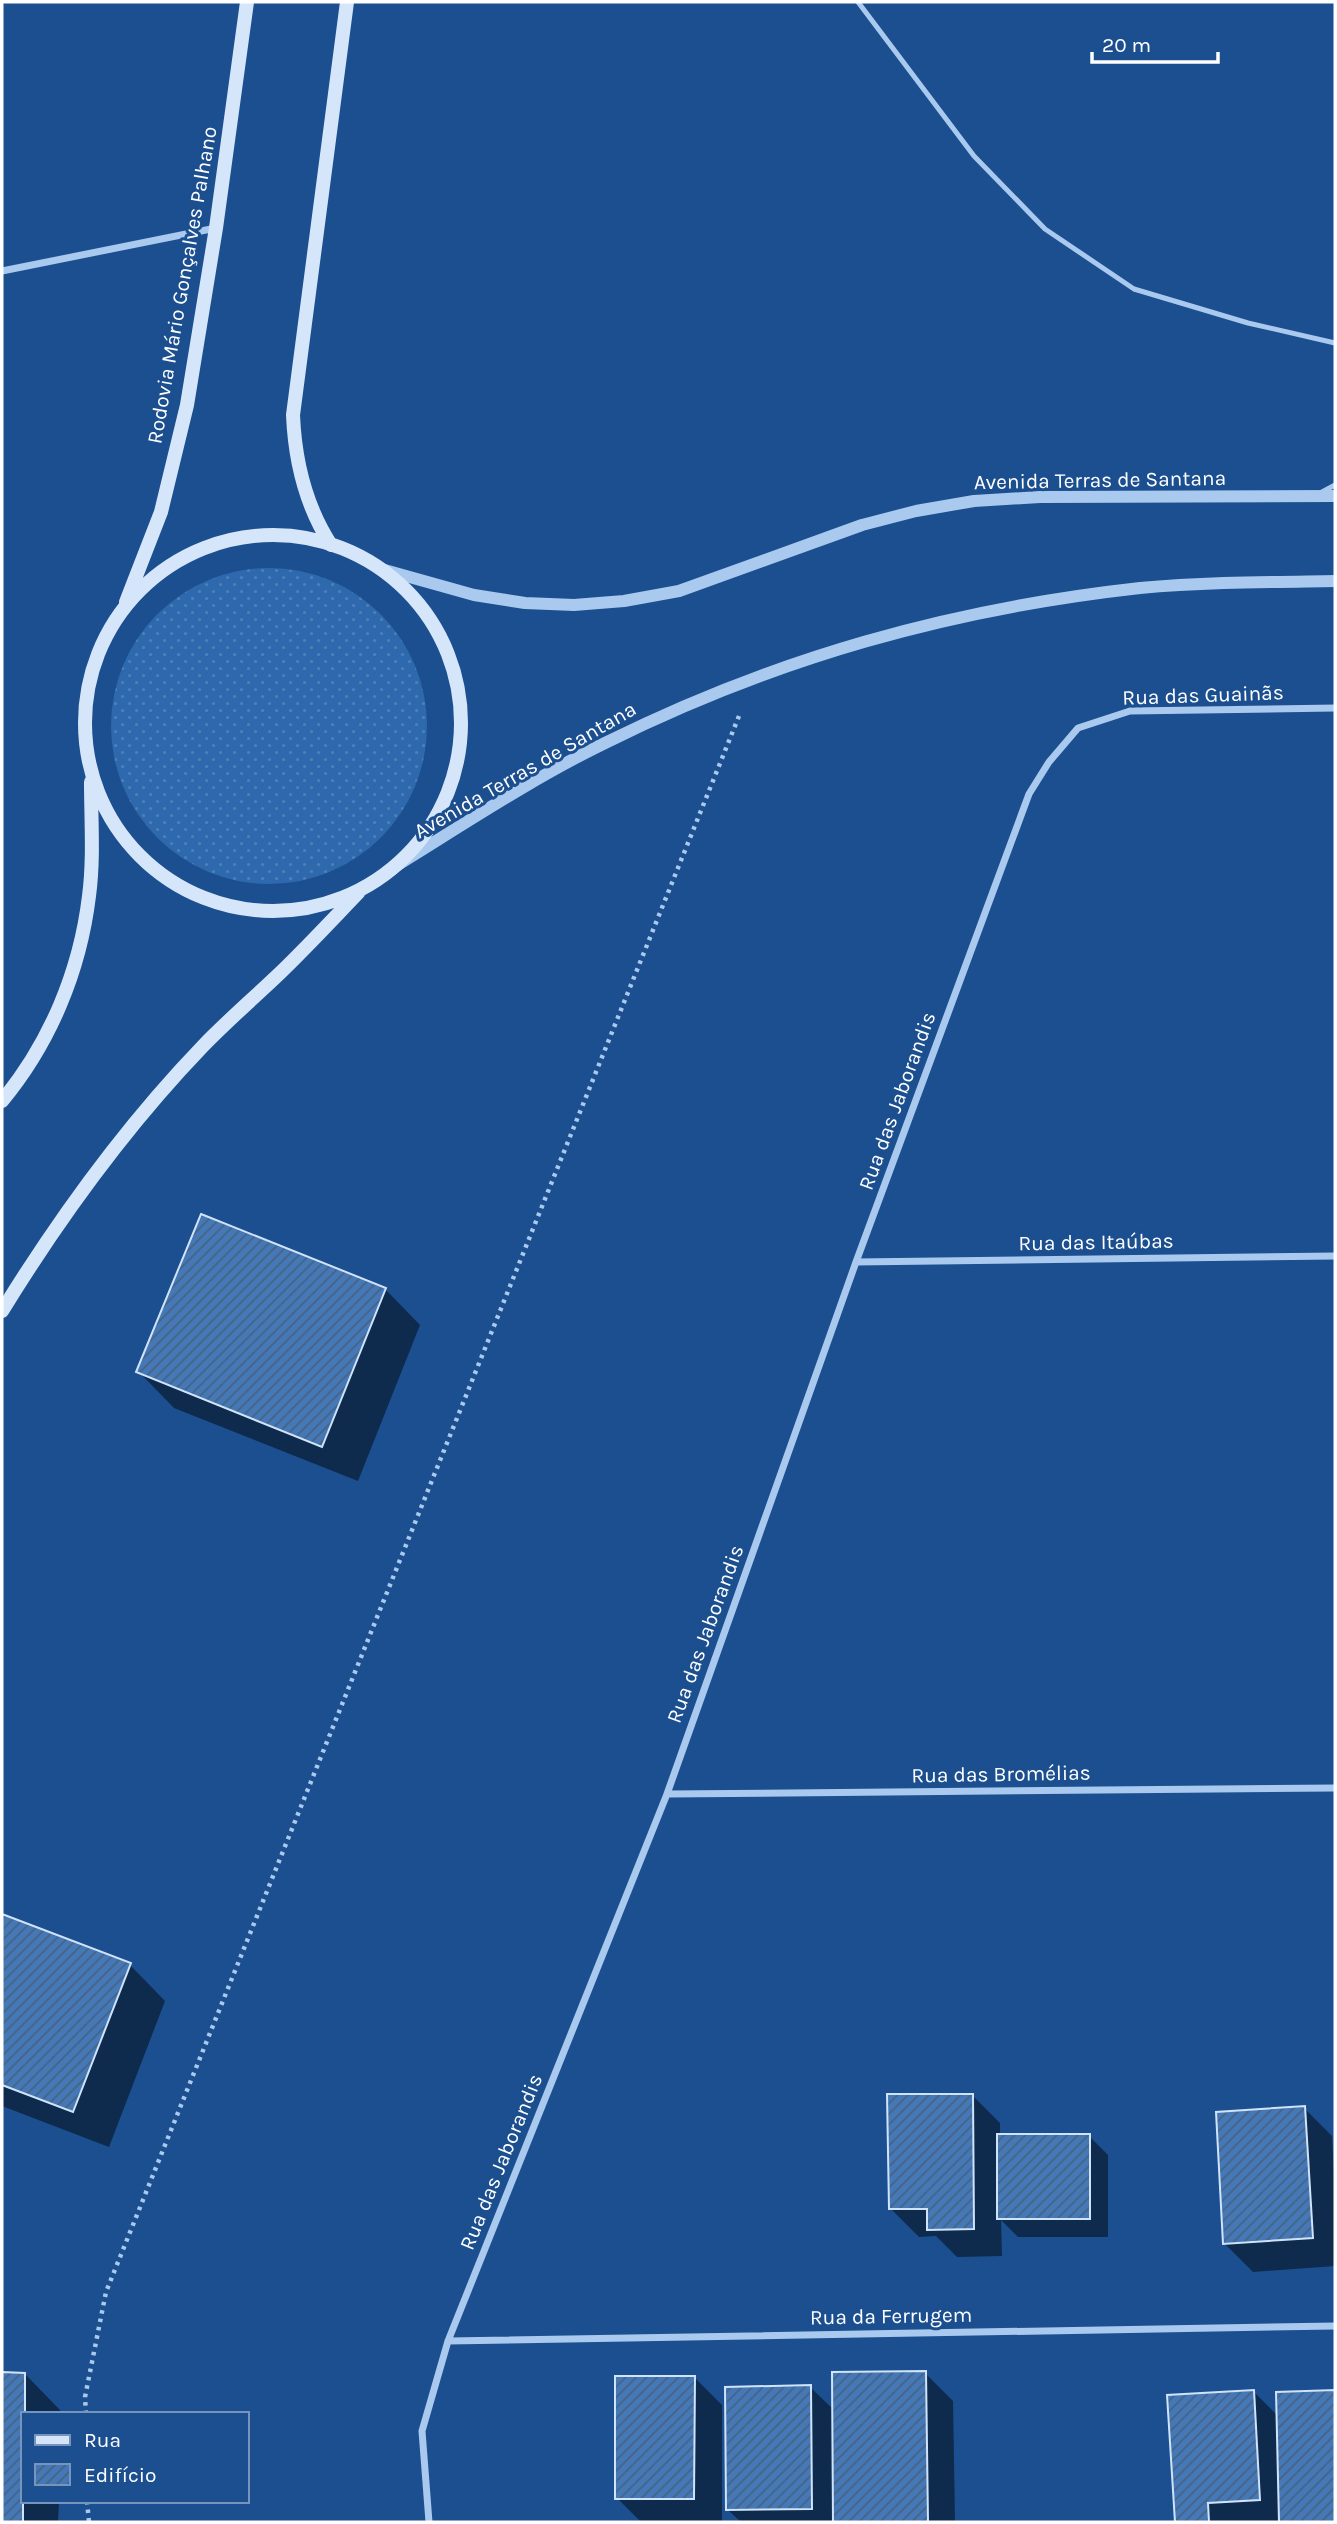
<svg xmlns="http://www.w3.org/2000/svg" width="1337" height="2524" viewBox="0 0 1337 2524" font-family="Karla,sans-serif">
<style>
.grass{fill:url(#grass-dots)}
.shadow{fill:#0007}
.building{fill:url(#building-hatch);stroke:#cfe3fa;stroke-width:2}
.lines{fill:none;stroke-linecap:round;stroke-linejoin:round}
.path{stroke:#a9c9ee;stroke-width:4.5;stroke-dasharray:3.5 5;stroke-linecap:butt}
.service{stroke:#a9c9ee;stroke-width:5}
.minor{stroke:#a9c9ee;stroke-width:7}
.tertiary{stroke:#a9c9ee;stroke-width:12}
.secondary{stroke:#d6e6fa;stroke-width:14}
.labels{text-anchor:middle;stroke-width:6;stroke-linejoin:round;paint-order:stroke}
.street-label{font-size:21px;fill:#fff;stroke:#1b4f8f}
</style>
<defs>
<pattern id="grass-dots" width="8" height="8" patternUnits="userSpaceOnUse" patternTransform="scale(1.75)"><rect width="8" height="8" fill="#2e69ad"/><path d="M2 2h.1M6 6h.1" fill="none" stroke="#4d80b9" stroke-width="1.8" stroke-linecap="round"/></pattern>
<pattern id="building-hatch" width="6" height="6" patternUnits="userSpaceOnUse" patternTransform="scale(1.75)"><rect width="6" height="6" fill="#4478b7"/><path d="M-1 1l2-2M0 6l6-6M5 7l2-2" fill="none" stroke="#486282"/></pattern>
</defs>
<rect width="100%" height="100%" fill="#1b4f8f"/>
<!-- grass -->
<path class="grass" d="M111 726a158 158 0 1 1 316 0a158 158 0 1 1-316 0Z"/>
<!-- shadow -->
<path class="shadow" d="M 385,1289 L 420,1325 L 358,1481 L 174,1408 L 139,1372 Z
M 2,1916 L 130,1965 L 165,2001 L 109,2147 L 2,2106 Z
M 972,2095 L 1000,2123 L 1000,2136 L 1089,2136 L 1108,2155 L 1108,2237 L 1018,2237 L 1001,2220 L 1002,2256 L 957,2257 L 936,2236 L 919,2237 L 891,2209 Z
M 1304,2108 L 1332,2136 L 1335,2191 L 1335,2266 L 1253,2272 L 1225,2244 Z
M 925,2373 L 953,2401 L 955,2522 L 741,2522 L 728,2510 L 810,2387 L 834,2410 Z
M 2,2374 L 25,2374 L 60,2410 L 60,2414 L 23,2414 L 23,2501 L 59,2501 L 58,2522 L 2,2522 Z
M 694,2377 L 722,2405 L 722,2522 L 641,2522 L 617,2498 Z
M 1253,2391 L 1279,2417 L 1278,2393 L 1335,2392 L 1335,2522 L 1177,2522 L 1169,2396 Z"/>
<!-- building -->
<path class="building" d="M 201,1214 L 386,1288 L 322,1447 L 136,1372 Z
M 2,1914 L 131,1963 L 73,2112 L 2,2085 Z
M 887,2094 L 973,2094 L 974,2229 L 927,2230 L 927,2209 L 889,2209 Z
M 1305,2106 L 1313,2238 L 1223,2244 L 1216,2112 Z
M 997,2134 L 1090,2134 L 1090,2219 L 997,2219 Z
M 926,2371 L 928,2522 L 833,2522 L 832,2372 Z
M 2,2372 L 25,2373 L 25,2414 L 23,2414 L 23,2522 L 2,2522 Z
M 615,2376 L 695,2376 L 694,2499 L 615,2499 Z
M 811,2385 L 812,2509 L 726,2510 L 725,2387 Z
M 1254,2390 L 1260,2500 L 1208,2503 L 1209,2522 L 1175,2522 L 1167,2395 Z
M 1335,2390 L 1335,2522 L 1279,2522 L 1276,2392 Z"/>
<g class="lines">
<!-- path -->
<path class="path" d="M 86,2414 L 85,2397 L 106,2292 L 739,716
M 87,2501 L 89,2522"/>
<!-- service -->
<path class="service" d="M 858,2 L 974,156 L 1045,229 L 1134,289 L 1248,323 L 1335,343
M 1322,492 L 1335,485"/>
<!-- minor -->
<path class="minor" d="M 2,271 L 216,228
M 856,1262 L 1335,1256
M 667,1794 L 1335,1788
M 448,2341 L 1335,2326
M 429,2522 L 422,2431 L 448,2341 L 667,1794 L 856,1262 L 1029,794 L 1049,762 L 1078,728 L 1130,711 L 1335,708"/>
<!-- tertiary -->
<path class="tertiary" d="M 381,569 L 474,595 L 525,603 L 574,605 L 624,601 L 679,591 L 862,525 L 916,511 L 974,501 L 1040,497 L 1335,496
M 391,869 C 461,826 531,779 605,743 C 776,658 950,609 1140,588 C 1205,582 1270,582 1335,581"/>
<!-- secondary -->
<path class="secondary" d="M85 723a188 188 0 1 1 376 0a188 188 0 1 1-376 0Z
M 331,545 C 305,505 295,462 293,415 L 347,2
M 126,602 L 161,512 L 187,405 L 216,228 L 247,2
M 2,1101 C 50,1043 80,971 89,896 C 94,859 91,820 91,782
M 2,1311 C 60,1217 126,1126 203,1046 C 228,1020 255,997 280,973 C 307,947 332,920 358,893"/>
</g>
<g class="labels">
<!-- street labels -->
<g class="street-label">
<text transform="translate(182 285) rotate(-80)" y="7">Rodovia Mário Gonçalves Palhano</text>
<text transform="translate(1100 480) rotate(-1)" y="7">Avenida Terras de Santana</text>
<text transform="translate(1203 695) rotate(-2)" y="7">Rua das Guainãs</text>
<text transform="translate(525 770) rotate(-30)" y="7">Avenida Terras de Santana</text>
<text transform="translate(897 1101) rotate(-70)" y="7">Rua das Jaborandis</text>
<text transform="translate(1096 1242) rotate(-1)" y="7">Rua das Itaúbas</text>
<text transform="translate(705 1634) rotate(-70)" y="7">Rua das Jaborandis</text>
<text transform="translate(1001 1774) rotate(-1)" y="7">Rua das Bromélias</text>
<text transform="translate(501 2162) rotate(-68)" y="7">Rua das Jaborandis</text>
<text transform="translate(891 2316) rotate(-1)" y="7">Rua da Ferrugem</text>
</g>
</g>
<!-- border -->
<rect width="1337" height="2524" fill="none" stroke="#ffffff" stroke-width="7"/>
<!-- legend -->
<rect x="21" y="2412" width="228" height="91" fill="#1b4f8f" stroke="#7695bc" stroke-width="2"/>
<rect x="35" y="2435" width="35" height="10" fill="#d6e6fa" stroke="#7695bc" stroke-width="2"/>
<text x="84" y="2447" font-size="21" fill="#ffffff">Rua</text>
<rect x="35" y="2464" width="35" height="21" fill="url(#building-hatch)" stroke="#7695bc" stroke-width="2"/>
<text x="84" y="2482" font-size="21" fill="#ffffff">Edifício</text>
<!-- scale -->
<path d="M1092 52v10h126v-10" fill="none" stroke="#ffffff" stroke-width="3.5"/>
<text x="1102" y="52" font-size="21" fill="#ffffff" stroke="#1b4f8f" stroke-width="5" paint-order="stroke">20 m</text>
</svg>
